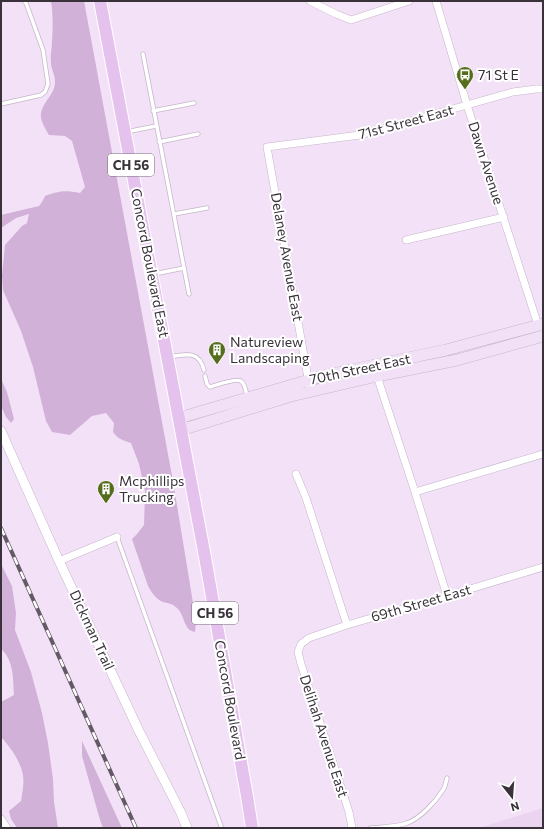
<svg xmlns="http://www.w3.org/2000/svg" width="544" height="829" viewBox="0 0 544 829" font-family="Commissioner,sans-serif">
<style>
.built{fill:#ead4ef}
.green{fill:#d2b1d9}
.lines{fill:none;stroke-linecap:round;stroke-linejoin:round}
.service-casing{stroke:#c6b6ca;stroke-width:5}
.minor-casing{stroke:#c6b6ca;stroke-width:8}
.tertiary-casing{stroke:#c6b6ca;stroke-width:10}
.secondary-casing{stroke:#c6b6ca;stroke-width:12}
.primary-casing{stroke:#fff;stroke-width:14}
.service{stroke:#fff;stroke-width:3.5}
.minor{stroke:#fff;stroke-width:7}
.tertiary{stroke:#fff;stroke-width:9}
.secondary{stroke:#f2e1f6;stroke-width:11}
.primary{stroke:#e5c2ee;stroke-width:12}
.rail-casing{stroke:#635a65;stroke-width:4}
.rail{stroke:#fff;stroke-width:2.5;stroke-dasharray:8;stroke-linecap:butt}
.labels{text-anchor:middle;stroke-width:4;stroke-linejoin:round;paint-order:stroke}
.shield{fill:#fff;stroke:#747075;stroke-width:1}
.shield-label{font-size:13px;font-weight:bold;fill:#39323a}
.poi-label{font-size:14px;fill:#39323a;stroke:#fff;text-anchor:start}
.street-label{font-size:14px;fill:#39323a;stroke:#fff}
</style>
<rect width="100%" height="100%" fill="#f3e2f7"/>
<!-- built -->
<path class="built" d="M 543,808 L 543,828 L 479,828 Z"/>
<!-- green -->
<path class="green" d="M 51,1 L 84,1 L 173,481 L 196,621 L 195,632 C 183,630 185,615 177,608 C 173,604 168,603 163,602 C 157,600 151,592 148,586 L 132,539 L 137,534 L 144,525 L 145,491 L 139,464 L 131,443 C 122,440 118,439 113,432 L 114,423 L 106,413 L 92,416 L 70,435 L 52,432 L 46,421 L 33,367 L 21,331 L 3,290 L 2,276 L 5,245 L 22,226 L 27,223 L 29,214 L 16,218 L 1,228 L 1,215 L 39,206 L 42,202 L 45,196 C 59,191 65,190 80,193 L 85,187 L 72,141 L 65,136 L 49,135 C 46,130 42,123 41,118 C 39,104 56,95 55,81 C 55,75 51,69 51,63 C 50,55 52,49 52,41 C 53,28 53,14 51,1 Z
M 1,379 L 7,392 L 14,419 L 11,423 L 6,417 L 1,406 Z
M 1,564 L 12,586 L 16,613 L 15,630 L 31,672 L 42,713 L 48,743 L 53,779 L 54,802 L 58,828 L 17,828 L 11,819 L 9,811 L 21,801 C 25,778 25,772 13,752 C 9,747 6,742 1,737 L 1,702 L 14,695 C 13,680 14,660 1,649 Z
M 82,741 L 122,828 L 103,828 L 100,820 L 82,756 Z"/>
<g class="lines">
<defs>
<path id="service" d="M 143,54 L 189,294
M 1,104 L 41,95 L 45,92 L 48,84 L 43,50 L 26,3 L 24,1
M 153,111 L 194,103
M 126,132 L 156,126
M 159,142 L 198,134
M 174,214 L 207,208
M 154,274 L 184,268
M 169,357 C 185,354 199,350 204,370
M 205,376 L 207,384 L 210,387 C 217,385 235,378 241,381 C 245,384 246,391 247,396
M 117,537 L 221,826
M 370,828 C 381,827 396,827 407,823 C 420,819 436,801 443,790 C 445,787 446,782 447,778"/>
<path id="minor" d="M 310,1 L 336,14 L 351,20 L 409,1
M 436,1 L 467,105 L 538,325
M 406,240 L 504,217
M 377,376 L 415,492 L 447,596
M 309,384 L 267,147 L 360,135 L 513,92 L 536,89 L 543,89
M 296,474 L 306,498 L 347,625
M 415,492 L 543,454
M 59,561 L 117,537
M 1,819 L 7,828
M 352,828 L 349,812 L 301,664 L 298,652 L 301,644 L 309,638 L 347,625 L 447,596 L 543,567"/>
<path id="tertiary" d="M 1,431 L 59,561 L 139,731 L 181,813 L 187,828"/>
<path id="secondary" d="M 179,418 L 323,376 L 446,350 L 487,339 L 543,324
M 181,430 L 291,396 L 377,376 L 457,360 L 543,336"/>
<path id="primary" d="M 100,1 L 205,557 L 243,774 L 247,796 L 252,828"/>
</defs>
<!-- service casing -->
<use href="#service" class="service-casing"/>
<!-- minor casing -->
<use href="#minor" class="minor-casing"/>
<!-- tertiary casing -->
<use href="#tertiary" class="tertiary-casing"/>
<!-- secondary casing -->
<use href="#secondary" class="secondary-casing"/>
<!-- primary casing -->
<use href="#primary" class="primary-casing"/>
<!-- service -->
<use href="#service" class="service"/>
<!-- minor -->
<use href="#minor" class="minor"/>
<!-- tertiary -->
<use href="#tertiary" class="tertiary"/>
<!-- secondary -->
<use href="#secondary" class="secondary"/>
<!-- primary -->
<use href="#primary" class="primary"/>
<defs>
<path id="rail" d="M 1,528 L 136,828"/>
</defs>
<!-- rail casing -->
<use href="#rail" class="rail-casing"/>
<!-- rail -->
<use href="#rail" class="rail"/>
</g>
<!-- icons -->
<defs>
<symbol id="bus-pin" viewBox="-11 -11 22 30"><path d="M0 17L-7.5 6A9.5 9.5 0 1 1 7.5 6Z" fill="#566d1e" stroke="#fff"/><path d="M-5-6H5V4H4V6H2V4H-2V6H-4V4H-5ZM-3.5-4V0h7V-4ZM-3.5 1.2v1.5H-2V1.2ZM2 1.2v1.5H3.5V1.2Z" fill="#fff"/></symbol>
<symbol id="building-pin" viewBox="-11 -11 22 30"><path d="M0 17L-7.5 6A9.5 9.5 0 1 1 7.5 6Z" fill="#566d1e" stroke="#fff"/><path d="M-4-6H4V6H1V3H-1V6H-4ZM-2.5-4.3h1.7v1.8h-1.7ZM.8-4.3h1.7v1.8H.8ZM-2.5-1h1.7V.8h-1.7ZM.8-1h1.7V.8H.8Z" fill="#fff"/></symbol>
</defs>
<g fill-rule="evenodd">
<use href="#bus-pin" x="455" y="65" width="20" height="27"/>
<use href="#building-pin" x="207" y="340" width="20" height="27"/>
<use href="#building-pin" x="96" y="479" width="20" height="27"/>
</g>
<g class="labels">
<!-- shield labels -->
<g class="shield">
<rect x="108" y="154" width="46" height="22" rx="3"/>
<rect x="192" y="602" width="46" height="22" rx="3"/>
</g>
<g class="shield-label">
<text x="131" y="170">CH 56</text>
<text x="215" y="618">CH 56</text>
</g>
<!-- poi labels -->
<g class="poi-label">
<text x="478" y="80">71 St E</text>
<text x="230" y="347">Natureview<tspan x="230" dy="16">Landscaping</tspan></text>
<text x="119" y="486">Mcphillips<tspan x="119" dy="16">Trucking</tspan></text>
</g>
<!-- street labels -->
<g class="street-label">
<text transform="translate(406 122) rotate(-15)" y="5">71st Street East</text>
<text transform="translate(486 163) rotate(72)" y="5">Dawn Avenue</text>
<text transform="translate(287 257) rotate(80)" y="5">Delaney Avenue East</text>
<text transform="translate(150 263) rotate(79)" y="5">Concord Boulevard East</text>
<text transform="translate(360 369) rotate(-12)" y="5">70th Street East</text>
<text transform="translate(421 603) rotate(-16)" y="5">69th Street East</text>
<text transform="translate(92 630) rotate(65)" y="5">Dickman Trail</text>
<text transform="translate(230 700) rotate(80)" y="5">Concord Boulevard</text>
<text transform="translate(324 736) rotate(72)" y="5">Delihah Avenue East</text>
</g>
</g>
<!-- border -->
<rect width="544" height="829" fill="none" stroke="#39323a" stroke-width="4"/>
<!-- north arrow -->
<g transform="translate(512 797) rotate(163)" stroke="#ffffff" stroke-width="3" paint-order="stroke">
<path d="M0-3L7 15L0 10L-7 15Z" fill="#39323a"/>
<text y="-6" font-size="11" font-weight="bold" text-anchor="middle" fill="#39323a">N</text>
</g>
</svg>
